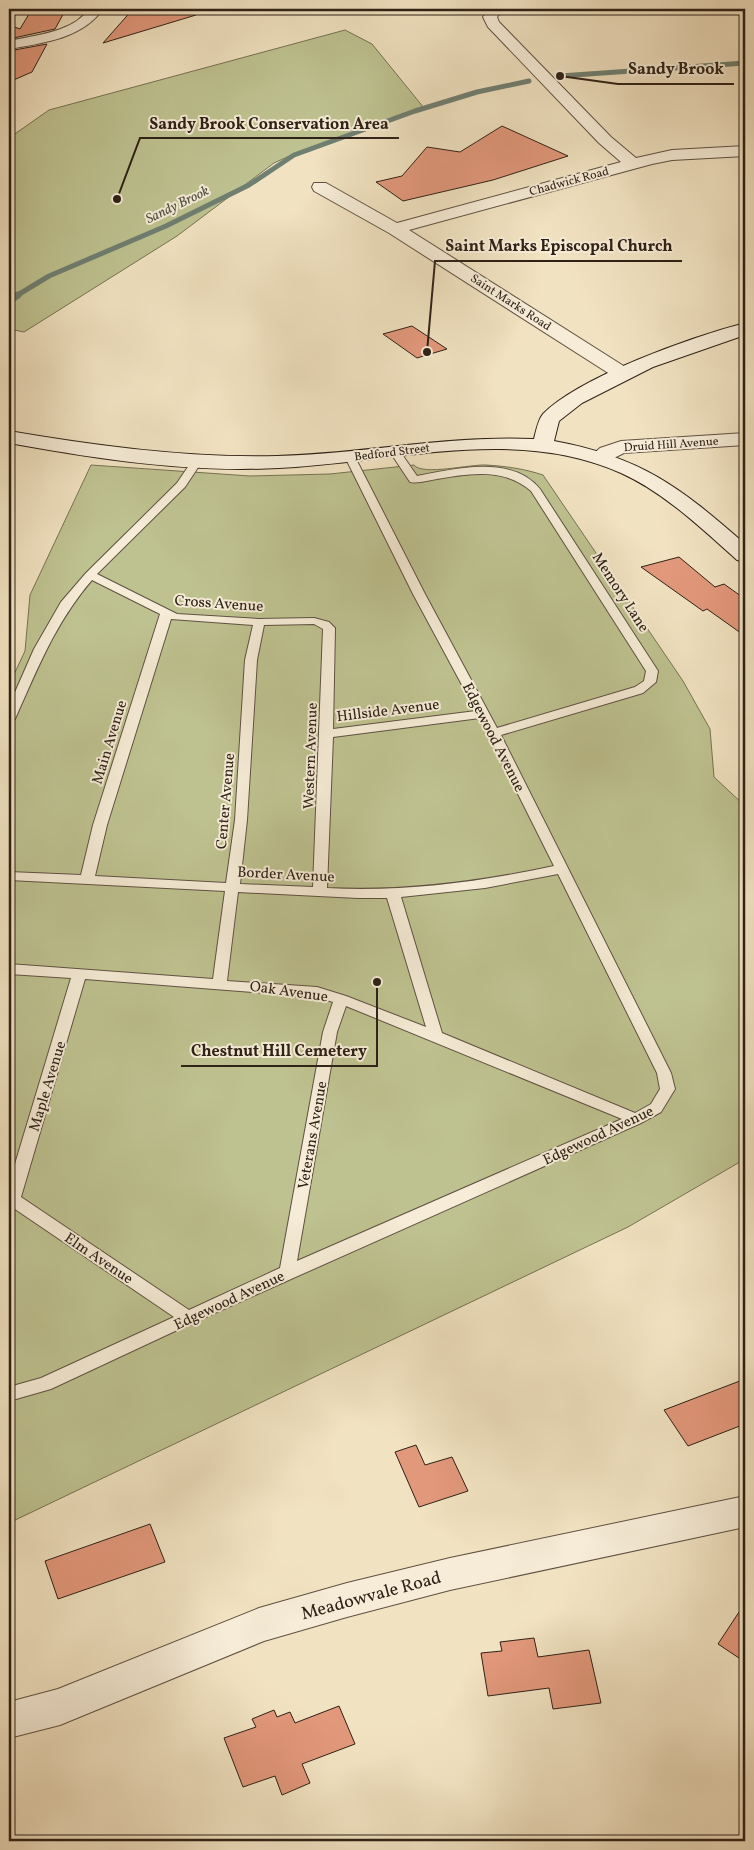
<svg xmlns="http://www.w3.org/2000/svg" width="754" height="1850" viewBox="0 0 754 1850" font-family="Vollkorn,serif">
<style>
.green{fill:#bec290;stroke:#767254}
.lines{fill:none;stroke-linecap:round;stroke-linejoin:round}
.stream-far1{stroke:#6f7f72;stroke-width:5}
.stream{stroke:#6f7f72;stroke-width:7}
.building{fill:#e2987b;stroke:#2e2117}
.service-casing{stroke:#5f5142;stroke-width:2}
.minor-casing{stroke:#5f5142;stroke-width:2}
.secondary-casing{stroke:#2e2117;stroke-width:2}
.service{fill:#f6ecd7;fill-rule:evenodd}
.minor{fill:#f6ecd7;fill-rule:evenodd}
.secondary{fill:#f6ecd7;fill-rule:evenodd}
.labels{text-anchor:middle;stroke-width:4;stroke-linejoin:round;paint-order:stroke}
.far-street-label{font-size:12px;fill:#2e2117;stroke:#f6ecd7}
.far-water-label{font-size:14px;font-style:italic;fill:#4f5045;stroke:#f6ecd7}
.street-label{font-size:15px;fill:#2e2117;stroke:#f6ecd7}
.near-street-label{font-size:18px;fill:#2e2117;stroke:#f6ecd7}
.leader{fill:none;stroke:#2e2117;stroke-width:2}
.callout-dot{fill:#2e2117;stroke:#f6ecd7;stroke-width:2}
.callout-label{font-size:16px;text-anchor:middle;font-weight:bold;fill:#2e2117;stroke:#f6ecd7;stroke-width:4;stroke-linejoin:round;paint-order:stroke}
</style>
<rect width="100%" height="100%" fill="#f1e2c1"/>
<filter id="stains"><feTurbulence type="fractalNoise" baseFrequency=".004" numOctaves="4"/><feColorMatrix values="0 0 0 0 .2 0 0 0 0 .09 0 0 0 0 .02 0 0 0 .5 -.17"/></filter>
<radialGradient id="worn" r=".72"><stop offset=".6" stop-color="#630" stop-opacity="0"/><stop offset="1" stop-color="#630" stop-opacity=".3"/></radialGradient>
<!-- green -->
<path class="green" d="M 345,30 L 372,44 L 424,108 L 296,153 L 274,163 L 177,236 L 24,332 L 9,329 L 9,138 L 49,110 Z
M 91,465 L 250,476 L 330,474 L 414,465 C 422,476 471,464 486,465 C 505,466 525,469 543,475 L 683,681 L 710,729 L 714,777 L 745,806 L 745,1159 L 628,1227 L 9,1523 L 9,685 L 25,651 L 30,595 Z"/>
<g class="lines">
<!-- stream-far1 -->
<path class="stream-far1" d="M 560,76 L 745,63
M 16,296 L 49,276 L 166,226 L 249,185 L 294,155 L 415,111 L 477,92 L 529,81"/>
<!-- stream -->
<path class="stream" d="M 9,301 L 18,295"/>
</g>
<!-- building -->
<path class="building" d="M 32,9 L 66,9 L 55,29 L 9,39 L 9,25 L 20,29 Z
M 133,9 L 196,13 L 196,15 L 103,43 Z
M 47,44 L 32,72 L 9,82 L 9,51 Z
M 502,126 L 568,156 L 493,180 L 403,201 L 376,182 L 402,176 L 427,147 L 460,152 Z
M 412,326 L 447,349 L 417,358 L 383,334 Z
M 679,557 L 715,587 L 724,584 L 745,599 L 745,636 L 707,609 L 703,611 L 641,567 Z
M 745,1379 L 745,1424 L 688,1446 L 664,1410 Z
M 416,1445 L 425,1465 L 452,1457 L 468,1491 L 419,1507 L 395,1452 Z
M 150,1524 L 165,1562 L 58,1599 L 45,1561 Z
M 745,1603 L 745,1662 L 718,1644 Z
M 534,1638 L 538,1657 L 589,1650 L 601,1703 L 553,1709 L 549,1688 L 488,1696 L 481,1653 L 502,1651 L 500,1642 Z
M 339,1706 L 355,1744 L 302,1764 L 310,1783 L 282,1795 L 275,1776 L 243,1787 L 224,1738 L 256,1727 L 252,1719 L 274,1710 L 277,1717 L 290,1712 L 295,1723 Z"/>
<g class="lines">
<defs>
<path id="service" d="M 395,449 L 399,450 L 417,476 C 454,469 512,454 540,489 L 658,671 L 656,682 L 643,693 L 501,735 L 671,1073 L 675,1089 L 661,1112 L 641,1123 L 197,1321 L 196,1324 L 188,1325 L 51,1389 L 9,1401 L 9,1387 L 41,1378 L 174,1317 L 9,1205 L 9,1184 L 71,978 L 9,974 L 9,964 L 213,979 L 225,891 L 9,880 L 9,872 L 81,875 L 93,825 L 160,614 L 92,580 C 55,623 38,668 15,719 L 9,723 L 9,706 L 34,649 L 61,602 L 86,573 L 177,483 L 194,458 L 202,458 L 203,460 L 185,487 L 97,574 L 177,614 L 259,619 L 314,618 L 329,622 L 335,628 L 333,729 L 476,711 L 413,594 L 345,457 L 350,454 L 355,457 L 425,594 L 497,728 L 635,687 L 644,681 L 646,671 L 531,491 C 505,468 470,473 437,479 C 429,480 419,484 410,482 L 390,452 ZM 171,619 L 253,625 L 245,660 L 235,820 L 226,883 L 95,876 L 107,825 ZM 314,624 L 323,629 L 313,887 L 240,884 L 247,820 L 257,660 L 264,625 ZM 480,718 L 554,866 C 479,882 404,892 327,888 L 333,737 ZM 558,874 L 657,1073 L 660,1089 L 651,1104 L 635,1113 L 442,1033 L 401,897 L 485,888 ZM 238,892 L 358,898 L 387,898 L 426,1027 L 346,996 L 317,987 L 227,981 ZM 85,979 L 317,997 L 333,1002 L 323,1032 L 280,1268 L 189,1310 L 21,1197 ZM 346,1006 L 622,1119 L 297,1261 L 337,1032 Z"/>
<path id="minor" d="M 89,9 L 103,9 C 82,39 42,43 9,49 L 9,41 C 35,35 72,33 89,9 Z
M 489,9 L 503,9 L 497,17 L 499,22 L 611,137 L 636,158 L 672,150 L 745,146 L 745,156 L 672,160 L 652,164 L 409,230 L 630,370 L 633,374 L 630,378 L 616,378 L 389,233 L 314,191 L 312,187 L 314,183 L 326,183 L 397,223 L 621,162 L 599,143 L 488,27 L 483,17 Z
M 745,433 L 745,445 L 624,453 L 606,462 L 599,464 L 592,462 L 589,458 L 600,448 L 621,441 Z
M 745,1496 L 745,1527 L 450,1590 L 347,1617 L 264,1641 L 60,1725 L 9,1738 L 9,1702 L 58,1689 L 259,1608 L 347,1583 L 450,1558 Z"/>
<path id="secondary" d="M 745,323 L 745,335 L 653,367 L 582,403 L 559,421 L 554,441 C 641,457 680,487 745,544 L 745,562 L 737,560 C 701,528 665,493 621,473 C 515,425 390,463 279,468 C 189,473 97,459 9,443 L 9,431 C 97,446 187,458 277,456 C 363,454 447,435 534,439 C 536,431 538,420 543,414 C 581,376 692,337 745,323 Z"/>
</defs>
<!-- service casing -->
<use href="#service" class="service-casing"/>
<!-- minor casing -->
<use href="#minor" class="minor-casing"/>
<!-- secondary casing -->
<use href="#secondary" class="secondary-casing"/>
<!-- service -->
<use href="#service" class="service"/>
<!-- minor -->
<use href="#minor" class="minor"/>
<!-- secondary -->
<use href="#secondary" class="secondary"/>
</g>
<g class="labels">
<!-- far-street labels -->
<g class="far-street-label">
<text transform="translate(569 181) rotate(-15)" y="4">Chadwick Road</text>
<text transform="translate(511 302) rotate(33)" y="4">Saint Marks Road</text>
<text transform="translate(671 444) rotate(-4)" y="4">Druid Hill Avenue</text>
<text transform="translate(392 452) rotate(-7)" y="4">Bedford Street</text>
</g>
<!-- far-water labels -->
<g class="far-water-label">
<text transform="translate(177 204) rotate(-26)" y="5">Sandy Brook</text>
</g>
<!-- street labels -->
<g class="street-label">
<text transform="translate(621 592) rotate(57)" y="5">Memory Lane</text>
<text transform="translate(219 603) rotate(4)" y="5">Cross Avenue</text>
<text transform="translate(388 710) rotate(-7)" y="5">Hillside Avenue</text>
<text transform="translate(494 737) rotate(63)" y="5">Edgewood Avenue</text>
<text transform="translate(109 742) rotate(-73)" y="5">Main Avenue</text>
<text transform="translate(310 756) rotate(-88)" y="5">Western Avenue</text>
<text transform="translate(225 801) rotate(-85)" y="5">Center Avenue</text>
<text transform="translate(286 874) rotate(3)" y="5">Border Avenue</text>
<text transform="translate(289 991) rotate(8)" y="5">Oak Avenue</text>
<text transform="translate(47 1086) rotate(-73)" y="5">Maple Avenue</text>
<text transform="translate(312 1135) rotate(-80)" y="5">Veterans Avenue</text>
<text transform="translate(598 1135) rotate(-25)" y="5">Edgewood Avenue</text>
<text transform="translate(99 1258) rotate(34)" y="5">Elm Avenue</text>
<text transform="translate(229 1300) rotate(-25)" y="5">Edgewood Avenue</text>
</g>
<!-- near-street labels -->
<g class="near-street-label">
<text transform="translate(371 1595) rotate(-15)" y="6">Meadowvale Road</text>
</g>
</g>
<!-- callouts -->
<path class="leader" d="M560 76L618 84H734M117 199L140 138H399M427 352L435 261H682M377 982L377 1066H181"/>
<g class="callout-dot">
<circle cx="560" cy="76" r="5"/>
<circle cx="117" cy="199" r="5"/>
<circle cx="427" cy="352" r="5"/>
<circle cx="377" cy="982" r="5"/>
</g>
<g class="callout-label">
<text x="676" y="74">Sandy Brook</text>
<text x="269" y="129">Sandy Brook Conservation Area</text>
<text x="559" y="251">Saint Marks Episcopal Church</text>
<text x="279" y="1056">Chestnut Hill Cemetery</text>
</g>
<!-- margin -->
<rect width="754" height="1850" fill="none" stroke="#f1e2c1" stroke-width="30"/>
<rect x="10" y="10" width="734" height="1830" fill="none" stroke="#2e2117" stroke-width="2.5"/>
<rect x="15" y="15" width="724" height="1820" fill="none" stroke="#2e2117"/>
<rect width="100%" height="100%" filter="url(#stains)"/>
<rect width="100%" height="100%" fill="url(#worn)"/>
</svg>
